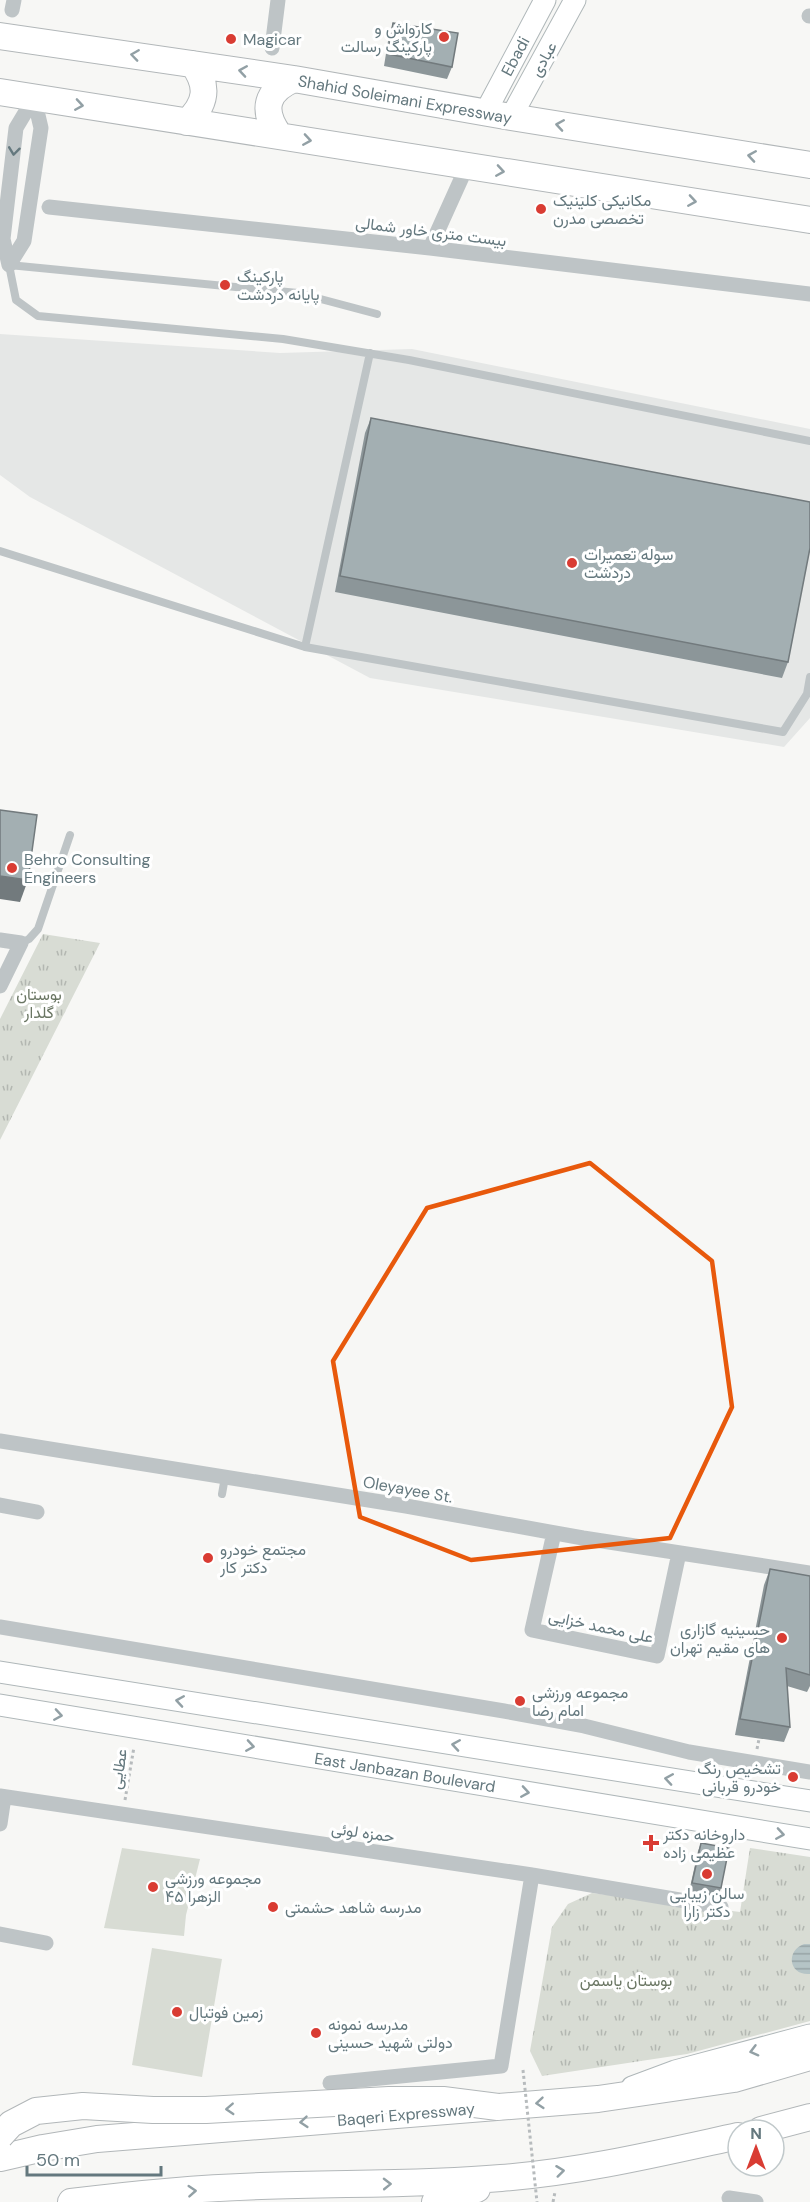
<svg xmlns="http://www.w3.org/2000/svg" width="810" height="2202" viewBox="0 0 810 2202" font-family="'DM Sans',Vazirmatn,sans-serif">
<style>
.built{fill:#e5e7e6}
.green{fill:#d8dcd4}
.park{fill:url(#park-tufts)}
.water{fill:url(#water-rules)}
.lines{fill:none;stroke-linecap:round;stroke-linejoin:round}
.secondary-casing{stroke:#afb7b9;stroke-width:23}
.trunk-casing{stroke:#b2b7b9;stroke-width:28}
.path{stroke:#b7bbbd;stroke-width:3;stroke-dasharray:3 3;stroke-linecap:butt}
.service{stroke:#bec4c6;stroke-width:8}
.minor{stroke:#bec4c6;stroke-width:15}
.secondary{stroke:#fff;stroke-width:21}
.trunk{stroke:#fff;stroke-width:26}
.trunk-bridge-casing{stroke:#b2b7b9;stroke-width:28;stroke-linecap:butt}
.path-bridge{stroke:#b7bbbd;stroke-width:3;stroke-dasharray:3 3;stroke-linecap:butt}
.trunk-bridge{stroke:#fff;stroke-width:26}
.wall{fill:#8c9699}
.shaded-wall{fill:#727a7d}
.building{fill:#a3afb2;stroke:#727a7d;stroke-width:1.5}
.oneway{stroke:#92a0a5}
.oneway2{stroke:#64787e}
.marked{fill:none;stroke:#e8590c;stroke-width:4.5;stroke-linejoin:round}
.poi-dot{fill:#d93c33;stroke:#fff;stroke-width:2}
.labels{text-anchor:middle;stroke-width:6;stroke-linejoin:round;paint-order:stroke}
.poi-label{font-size:16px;fill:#64787e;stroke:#fff;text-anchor:start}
.street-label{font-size:16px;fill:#64787e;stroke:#fff}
.park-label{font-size:16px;fill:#6a7663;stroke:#fff}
</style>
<defs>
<pattern id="park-tufts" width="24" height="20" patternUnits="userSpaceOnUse" patternTransform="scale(1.5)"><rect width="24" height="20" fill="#d8dcd4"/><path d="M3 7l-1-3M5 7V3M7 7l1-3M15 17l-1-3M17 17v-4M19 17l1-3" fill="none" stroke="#b3b7b1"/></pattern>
<pattern id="water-rules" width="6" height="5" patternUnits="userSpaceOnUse" patternTransform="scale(1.5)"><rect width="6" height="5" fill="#b5c4c6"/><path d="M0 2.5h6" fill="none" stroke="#97a4a6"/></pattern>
</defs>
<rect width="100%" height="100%" fill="#f7f7f5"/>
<!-- built -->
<path class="built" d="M 0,334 L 280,353 L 412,349 L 810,429 L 810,718 L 784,747 L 370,678 L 30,497 L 0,475 Z"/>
<!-- green -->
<path class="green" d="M 122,1848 L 200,1859 L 186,1915 L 184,1936 L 104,1928 Z
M 152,1948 L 222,1959 L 202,2077 L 132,2065 Z"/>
<!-- park -->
<path class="park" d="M 43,934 L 100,943 L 0,1140 L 0,1019 Z
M 750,1848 L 810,1857 L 810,2021 L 687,2054 L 542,2076 L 530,2051 L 552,1927 L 568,1904 L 592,1893 L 740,1912 Z"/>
<!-- water -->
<path class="water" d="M 804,1944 L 810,1944 L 810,1974 C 789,1976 785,1951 804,1944 Z"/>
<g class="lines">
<defs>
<path id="secondary" d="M 485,113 L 545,0
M 511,117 L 575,0
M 0,1672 L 810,1801
M 0,1705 L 810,1839
M 632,2087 L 675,2071 L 810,2035"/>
<path id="trunk" d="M 0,36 L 294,79 L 511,117 L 810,165
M 0,92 L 810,220
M 187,122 C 207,103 209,86 193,64
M 279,135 C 261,110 266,91 294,79
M 761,2130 L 810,2117
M 0,2158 L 43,2148 L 97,2139 L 598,2099 L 734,2079 L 810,2057
M 71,2202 C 134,2194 197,2188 261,2186 C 341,2183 421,2185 501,2178 C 581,2172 660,2153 738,2136
M 435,2202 L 477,2189"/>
</defs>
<!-- secondary casing -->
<use href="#secondary" class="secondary-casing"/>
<!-- trunk casing -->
<use href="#trunk" class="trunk-casing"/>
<!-- path -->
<path class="path" d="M 757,1749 L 759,1739
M 125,1800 L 134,1747
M 553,2202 L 555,2192"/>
<!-- service -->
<path class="service" d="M 377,314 L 298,293 L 9,265 L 16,300 L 38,316 L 283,339 L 409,360 L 810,441
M 0,551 L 305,647 L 783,732 L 807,694 L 810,677
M 305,647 L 370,353
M 21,943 L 29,939 L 38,929 L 70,835
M 222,1494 L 225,1477"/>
<!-- minor -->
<path class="minor" d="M 12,10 L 14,0
M 809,16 L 810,16
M 272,48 L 278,0
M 49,207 L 430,248 L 810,294
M 430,248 L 467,166
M 9,265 L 3,239 L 16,128 L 34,98
M 9,265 L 24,241 L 41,128 L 34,98
M 0,940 L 21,943 L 0,986
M 0,1441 L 406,1506 L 583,1538 L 810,1573
M 0,1505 L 37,1512
M 554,1533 L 532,1630 L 657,1656 L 679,1553
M 0,1627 L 504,1711 L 584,1726 L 689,1752 L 810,1772
M 0,1796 L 532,1875 L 721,1907
M 0,1824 L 4,1797
M 0,1934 L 46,1943
M 330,2083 L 501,2066 L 532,1875
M 729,2198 L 756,2202"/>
<!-- secondary -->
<use href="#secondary" class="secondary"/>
<!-- trunk -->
<use href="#trunk" class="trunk"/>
<defs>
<path id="trunk-bridge" d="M 0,2136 L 11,2124 L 36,2111 L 83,2106 L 153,2110 L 206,2110 L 389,2100 L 443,2100 L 498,2107"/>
</defs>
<!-- trunk-bridge casing -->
<use href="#trunk-bridge" class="trunk-bridge-casing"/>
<!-- path-bridge -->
<path class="path-bridge" d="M 523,2070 L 537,2202"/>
<!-- trunk-bridge -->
<use href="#trunk-bridge" class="trunk-bridge"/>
</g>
<!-- wall -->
<path class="wall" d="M 393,23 L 452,67 L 447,79 L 384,66 L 389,35 Z
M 371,418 L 788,662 L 782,678 L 335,592 L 365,433 Z
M 770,1569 L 810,1576 L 810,1686 L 807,1692 L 787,1686 L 790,1727 L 784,1742 L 735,1735 L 764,1585 Z
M 701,1843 L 721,1888 L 718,1897 L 689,1892 L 698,1851 Z"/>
<!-- shaded-wall -->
<path class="shaded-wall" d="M 0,876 L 28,880 L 20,902 L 0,899 Z"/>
<!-- building -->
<path class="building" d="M 393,23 L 458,33 L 452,67 L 388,54 Z
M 371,418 L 810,502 L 810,548 L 788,662 L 340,576 Z
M 0,810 L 37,815 L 28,880 L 0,876 Z
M 770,1569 L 810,1576 L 810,1675 L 786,1668 L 790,1727 L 740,1719 Z
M 701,1843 L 729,1848 L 721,1888 L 692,1883 Z"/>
<!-- one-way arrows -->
<defs><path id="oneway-chevron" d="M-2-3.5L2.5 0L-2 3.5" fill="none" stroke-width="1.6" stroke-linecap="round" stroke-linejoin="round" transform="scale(1.5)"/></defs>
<g class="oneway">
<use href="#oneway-chevron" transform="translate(135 55) rotate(-172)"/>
<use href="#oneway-chevron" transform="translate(243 71) rotate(-171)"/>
<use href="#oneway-chevron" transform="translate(79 105) rotate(9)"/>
<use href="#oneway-chevron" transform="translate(560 125) rotate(-171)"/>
<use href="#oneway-chevron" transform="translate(307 140) rotate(9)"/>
<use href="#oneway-chevron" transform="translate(752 156) rotate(-171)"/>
<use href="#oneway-chevron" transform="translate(500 171) rotate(9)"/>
<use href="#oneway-chevron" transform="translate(692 201) rotate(9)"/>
<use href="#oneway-chevron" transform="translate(180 1701) rotate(-171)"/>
<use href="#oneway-chevron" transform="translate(58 1715) rotate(9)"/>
<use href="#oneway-chevron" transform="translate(456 1745) rotate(-171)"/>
<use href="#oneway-chevron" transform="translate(250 1746) rotate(9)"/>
<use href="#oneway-chevron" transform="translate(669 1779) rotate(-171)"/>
<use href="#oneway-chevron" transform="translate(525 1792) rotate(9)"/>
<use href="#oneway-chevron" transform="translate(780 1834) rotate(9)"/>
<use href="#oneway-chevron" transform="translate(754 2051) rotate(165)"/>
<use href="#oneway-chevron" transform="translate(540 2103) rotate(175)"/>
<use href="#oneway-chevron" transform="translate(230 2109) rotate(177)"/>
<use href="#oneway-chevron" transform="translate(304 2122) rotate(175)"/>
<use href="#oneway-chevron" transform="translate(560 2171) rotate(-7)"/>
<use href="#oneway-chevron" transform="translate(387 2184) rotate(-1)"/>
<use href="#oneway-chevron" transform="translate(192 2191) rotate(-4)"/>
</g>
<use class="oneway2" href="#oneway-chevron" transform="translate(14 151) rotate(97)"/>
<!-- marked area -->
<path class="marked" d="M 590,1163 L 712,1261 L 732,1407 L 670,1538 L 471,1560 L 360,1517 L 333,1361 L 427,1208 Z"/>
<!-- markers -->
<g class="poi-dot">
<circle cx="444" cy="37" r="6"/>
<circle cx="231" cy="39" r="6"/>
<circle cx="541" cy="209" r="6"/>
<circle cx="225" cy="285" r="6"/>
<circle cx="572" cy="563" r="6"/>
<circle cx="12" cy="868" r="6"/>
<circle cx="208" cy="1558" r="6"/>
<circle cx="782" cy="1638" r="6"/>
<circle cx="520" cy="1701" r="6"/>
<circle cx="793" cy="1777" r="6"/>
<path d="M648 1834h6v6h6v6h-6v6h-6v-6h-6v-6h6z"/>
<circle cx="707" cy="1874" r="6"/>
<circle cx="153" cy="1887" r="6"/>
<circle cx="273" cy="1907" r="6"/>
<circle cx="177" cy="2012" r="6"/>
<circle cx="316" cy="2033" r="6"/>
</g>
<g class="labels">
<!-- poi labels -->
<g class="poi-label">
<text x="432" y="34" text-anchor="end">کارواش و<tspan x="432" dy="18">پارکینگ رسالت</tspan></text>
<text x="243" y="45">Magicar</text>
<text x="553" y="206">مکانیکی کلینیک<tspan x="553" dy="18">تخصصی مدرن</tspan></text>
<text x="237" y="282">پارکینگ<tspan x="237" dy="18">پایانه دردشت</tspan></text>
<text x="584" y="560">سوله تعمیرات<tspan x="584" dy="18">دردشت</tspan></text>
<text x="24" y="865">Behro Consulting<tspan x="24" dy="18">Engineers</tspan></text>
<text x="220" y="1555">مجتمع خودرو<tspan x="220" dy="18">دکتر کار</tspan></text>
<text x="770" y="1635" text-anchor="end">حسینیه گازاری<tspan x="770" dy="18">های مقیم تهران</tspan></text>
<text x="532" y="1698">مجموعه ورزشی<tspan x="532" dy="18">امام رضا</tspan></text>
<text x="781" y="1774" text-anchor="end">تشخیص رنگ<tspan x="781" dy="18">خودرو قربانی</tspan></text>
<text x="663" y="1840">داروخانه دکتر<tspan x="663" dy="18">عظیمی زاده</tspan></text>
<text x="165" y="1884">مجموعه ورزشی<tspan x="165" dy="18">الزهرا ۴۵</tspan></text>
<text x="707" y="1899" text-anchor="middle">سالن زیبایی<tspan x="707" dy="18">دکتر زارا</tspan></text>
<text x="285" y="1913">مدرسه شاهد حشمتی</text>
<text x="189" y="2018">زمین فوتبال</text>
<text x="328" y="2030">مدرسه نمونه<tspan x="328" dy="18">دولتی شهید حسینی</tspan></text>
</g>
<!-- street labels -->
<g class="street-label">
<text transform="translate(515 56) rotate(-62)" y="6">Ebadi</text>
<text transform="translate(543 59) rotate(-61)" y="6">عبادی</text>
<text transform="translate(405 99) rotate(10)" y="6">Shahid Soleimani Expressway</text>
<text transform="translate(431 231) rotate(7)" y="6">بیست متری خاور شمالی</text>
<text transform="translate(408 1489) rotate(10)" y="6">Oleyayee St.</text>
<text transform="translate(601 1626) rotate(12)" y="6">علی محمد خزایی</text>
<text transform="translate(118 1769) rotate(-81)" y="6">عطایی</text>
<text transform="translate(405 1772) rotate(9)" y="6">East Janbazan Boulevard</text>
<text transform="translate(363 1832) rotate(8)" y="6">حمزه لوئی</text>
<text transform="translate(406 2114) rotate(-5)" y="6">Baqeri Expressway</text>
</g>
<!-- park labels -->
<g class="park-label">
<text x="39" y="1000">بوستان<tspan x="39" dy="18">گلدار</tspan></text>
<text x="626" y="1986">بوستان یاسمن</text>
</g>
</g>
<!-- north arrow -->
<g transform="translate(756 2148)"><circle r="28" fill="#ffffff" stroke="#c1c9cb" stroke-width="1.5"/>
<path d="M0-4.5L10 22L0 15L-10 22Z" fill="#d93c33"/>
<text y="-9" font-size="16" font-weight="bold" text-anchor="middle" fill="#64787e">N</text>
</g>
<!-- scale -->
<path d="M27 2166v9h134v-9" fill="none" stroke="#64787e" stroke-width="3"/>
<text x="36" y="2166" font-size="18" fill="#64787e" stroke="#ffffff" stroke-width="4.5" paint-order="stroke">50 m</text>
</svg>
